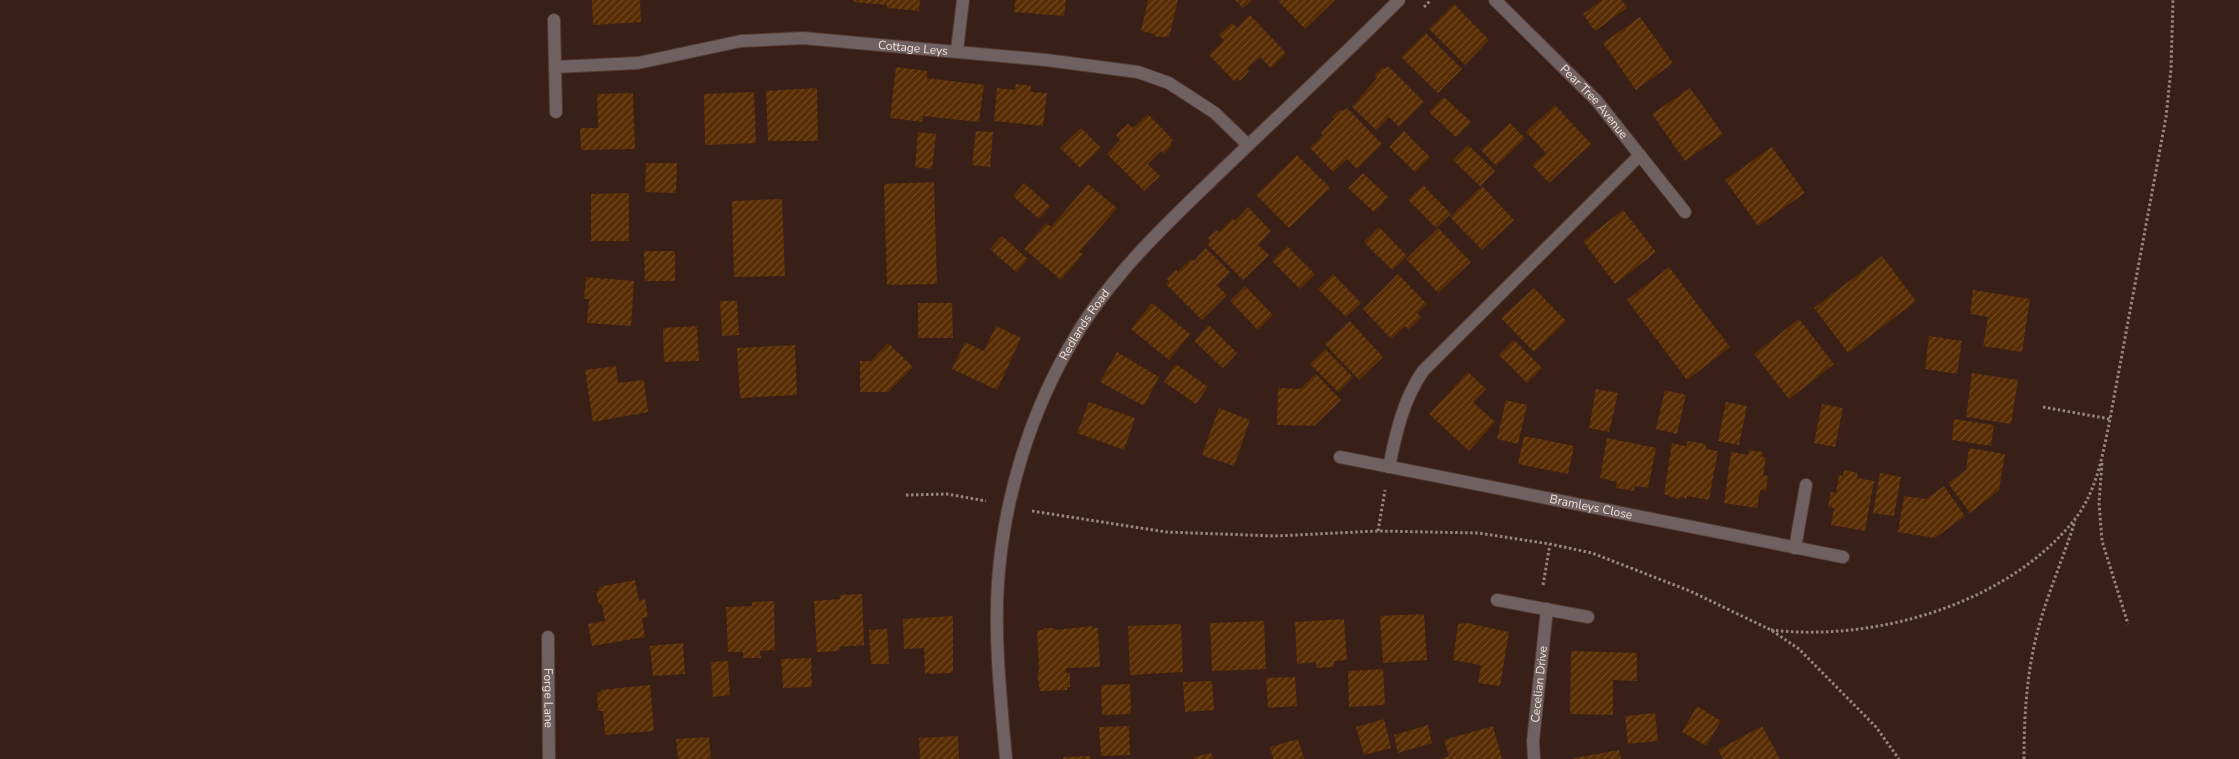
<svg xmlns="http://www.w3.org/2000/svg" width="2239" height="759" viewBox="0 0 2239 759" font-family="'Nunito Sans',sans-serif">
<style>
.building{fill:url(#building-hatch)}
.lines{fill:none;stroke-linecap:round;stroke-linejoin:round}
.street-casing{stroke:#523a32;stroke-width:14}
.path{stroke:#99847e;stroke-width:3;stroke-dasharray:2.5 2.5;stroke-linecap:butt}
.street{stroke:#6f6161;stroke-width:12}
.labels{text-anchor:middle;stroke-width:4;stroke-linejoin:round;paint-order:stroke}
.street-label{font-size:12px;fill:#f0ded9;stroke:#170c09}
</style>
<defs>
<pattern id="building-hatch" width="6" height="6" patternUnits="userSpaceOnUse" patternTransform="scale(1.25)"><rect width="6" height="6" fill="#572c03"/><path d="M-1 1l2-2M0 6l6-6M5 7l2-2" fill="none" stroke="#6f4a27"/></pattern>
</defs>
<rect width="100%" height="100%" fill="#381f17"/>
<!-- building -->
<path class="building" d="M 592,0 L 640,0 L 641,22 L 593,25 Z
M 854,0 L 920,0 L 919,11 L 887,8 L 887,5 L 854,2 Z
M 1015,0 L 1066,0 L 1064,16 L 1014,12 Z
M 1148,0 L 1178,0 L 1169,37 L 1156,37 L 1154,34 L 1141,31 Z
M 1235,0 L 1252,0 L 1243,8 Z
M 1280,0 L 1335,0 L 1305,29 L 1279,2 Z
M 1602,0 L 1622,0 L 1627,8 L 1595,31 L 1583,14 Z
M 1454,4 L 1489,40 L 1465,65 L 1429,29 Z
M 1250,15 L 1286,53 L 1271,68 L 1260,57 L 1247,69 L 1249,71 L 1240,81 L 1237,78 L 1234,81 L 1209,55 L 1224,40 L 1219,35 L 1232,23 L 1237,28 Z
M 1640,17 L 1673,63 L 1636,90 L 1603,43 Z
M 1426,33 L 1462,69 L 1438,93 L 1401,57 Z
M 1388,66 L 1424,102 L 1399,127 L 1389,117 L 1376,130 L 1352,107 L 1377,78 L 1374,76 L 1383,67 L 1385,69 Z
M 896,67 L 927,71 L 927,78 L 984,85 L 979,122 L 923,116 L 922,122 L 890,118 Z
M 1016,84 L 1031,86 L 1031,92 L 1047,93 L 1043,126 L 994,121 L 997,88 L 1015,90 Z
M 817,88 L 818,141 L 768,141 L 766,91 Z
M 1690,88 L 1723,134 L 1685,161 L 1652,114 Z
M 754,92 L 756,143 L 705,145 L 704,94 Z
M 633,93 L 635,149 L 581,150 L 580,128 L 598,128 L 597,94 Z
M 1444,97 L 1471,122 L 1456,137 L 1429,112 Z
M 1555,105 L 1591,144 L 1549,183 L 1532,165 L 1546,153 L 1526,132 Z
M 1347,108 L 1382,144 L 1357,169 L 1347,159 L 1333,172 L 1310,148 L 1323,135 L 1321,133 L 1334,119 L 1332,117 L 1341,109 L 1343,111 Z
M 1148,114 L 1173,140 L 1170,143 L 1172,145 L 1163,154 L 1161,151 L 1148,164 L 1160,176 L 1144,191 L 1107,154 L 1120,140 L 1116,135 L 1128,124 L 1133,128 Z
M 1510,123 L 1525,138 L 1496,166 L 1481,150 Z
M 1081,128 L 1101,148 L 1080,168 L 1060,148 Z
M 976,131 L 993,132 L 990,167 L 972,165 Z
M 1404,131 L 1430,157 L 1415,172 L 1389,147 Z
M 918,132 L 936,134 L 932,169 L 915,167 Z
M 1468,145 L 1495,171 L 1480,186 L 1453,160 Z
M 1772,147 L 1805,193 L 1758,226 L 1725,180 Z
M 1297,155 L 1330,188 L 1289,228 L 1256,195 Z
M 646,163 L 677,163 L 676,193 L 645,192 Z
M 1363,173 L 1388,197 L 1374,212 L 1348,188 Z
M 934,182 L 937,284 L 887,285 L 884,184 Z
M 1024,183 L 1050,206 L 1039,219 L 1013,196 Z
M 1088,184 L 1117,208 L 1079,252 L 1083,254 L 1061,280 L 1024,249 L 1046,223 L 1051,227 Z
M 1423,185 L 1451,214 L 1436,228 L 1408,200 Z
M 1482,186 L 1514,220 L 1482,250 L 1450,217 Z
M 629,193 L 629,241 L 591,241 L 591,194 Z
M 782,199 L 785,276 L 734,277 L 732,201 Z
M 1248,207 L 1271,231 L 1258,245 L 1269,255 L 1243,280 L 1207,244 L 1210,241 L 1208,238 L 1217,230 L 1219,232 L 1233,218 L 1235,221 Z
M 1623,210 L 1656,252 L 1615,284 L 1583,241 Z
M 1379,227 L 1407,256 L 1392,270 L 1364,242 Z
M 1438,228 L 1471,262 L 1438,293 L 1406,259 Z
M 1002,236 L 1028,259 L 1016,272 L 990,249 Z
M 1287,246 L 1315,274 L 1300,289 L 1272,261 Z
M 1206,248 L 1230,272 L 1217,285 L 1227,295 L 1202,320 L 1166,284 L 1169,281 L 1167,279 L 1176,270 L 1178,272 L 1191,259 L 1194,261 Z
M 644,251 L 675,251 L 675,281 L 645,281 Z
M 1882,256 L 1916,301 L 1848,353 L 1814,308 Z
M 1669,267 L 1730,347 L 1687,380 L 1627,300 Z
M 1333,274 L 1361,303 L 1346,317 L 1318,289 Z
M 1398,274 L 1427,304 L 1417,313 L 1421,317 L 1408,330 L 1405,326 L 1391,339 L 1363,309 Z
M 586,277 L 634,281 L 631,326 L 587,323 L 589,299 L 584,299 Z
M 1245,286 L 1273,315 L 1258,330 L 1230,301 Z
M 1534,288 L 1566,321 L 1534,352 L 1501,318 Z
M 1973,290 L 2030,299 L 2022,352 L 1983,346 L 1988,317 L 1970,314 Z
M 720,301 L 737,301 L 739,335 L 722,336 Z
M 918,303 L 952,303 L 953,338 L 918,338 Z
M 1152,303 L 1190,334 L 1169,360 L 1131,329 Z
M 1799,319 L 1834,364 L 1789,399 L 1754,354 Z
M 1350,321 L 1383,357 L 1359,380 L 1325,344 Z
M 1209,325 L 1237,353 L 1223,368 L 1194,341 Z
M 697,326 L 699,361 L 664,362 L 663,328 Z
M 996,326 L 1021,338 L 997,390 L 952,369 L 965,342 L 984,351 Z
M 1929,336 L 1962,341 L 1957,374 L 1925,369 Z
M 1514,340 L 1542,368 L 1527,383 L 1499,355 Z
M 888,343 L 913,367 L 888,392 L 860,392 L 860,361 L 871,361 Z
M 795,345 L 797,395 L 740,398 L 737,348 Z
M 1325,349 L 1353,377 L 1338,392 L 1310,364 Z
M 1117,352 L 1159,377 L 1144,406 L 1100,382 Z
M 1176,364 L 1208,387 L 1196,404 L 1164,382 Z
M 616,366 L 618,383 L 644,380 L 648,412 L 593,422 L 585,370 Z
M 1468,372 L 1486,389 L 1473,402 L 1495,422 L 1469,451 L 1429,414 Z
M 1972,373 L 2018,380 L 2011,424 L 1966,417 Z
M 1316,374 L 1341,400 L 1314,426 L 1277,425 L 1278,388 L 1300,389 Z
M 1596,389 L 1618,393 L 1609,432 L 1589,428 Z
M 1665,390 L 1686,395 L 1677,434 L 1656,429 Z
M 1506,400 L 1527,405 L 1518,444 L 1497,439 Z
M 1089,402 L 1135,418 L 1124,450 L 1077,433 Z
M 1726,402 L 1747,406 L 1739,445 L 1718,441 Z
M 1822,404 L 1843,408 L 1835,447 L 1814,443 Z
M 1219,408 L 1250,420 L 1234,466 L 1202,455 Z
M 1954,419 L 1994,425 L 1991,446 L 1952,440 Z
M 1524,436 L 1574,446 L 1568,474 L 1518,464 Z
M 1607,438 L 1656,448 L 1648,488 L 1635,486 L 1634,491 L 1616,488 L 1617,482 L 1600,478 Z
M 1688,441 L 1706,444 L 1706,449 L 1718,451 L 1709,500 L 1687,496 L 1687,499 L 1681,497 L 1678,499 L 1664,494 L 1672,443 L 1686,446 Z
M 1969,448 L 2005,454 L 1999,490 L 1970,513 L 1948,483 L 1966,470 Z
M 1749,450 L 1763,452 L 1762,457 L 1766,458 L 1763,475 L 1768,476 L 1766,491 L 1760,490 L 1757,508 L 1724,503 L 1731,452 L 1748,455 Z
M 1844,470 L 1858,473 L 1857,478 L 1874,481 L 1865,531 L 1831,525 L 1834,508 L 1828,507 L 1831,492 L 1836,493 L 1839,475 L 1843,476 Z
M 1880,473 L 1901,477 L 1894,516 L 1873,513 Z
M 1944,486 L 1965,516 L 1935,538 L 1898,532 L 1904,496 L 1926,499 Z
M 635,580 L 639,601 L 645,599 L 648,617 L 642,618 L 645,637 L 592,646 L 588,624 L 605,621 L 602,604 L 599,605 L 596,591 L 599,591 L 599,587 Z
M 862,594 L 864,645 L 839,647 L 839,651 L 817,652 L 814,601 L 840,599 L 840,595 Z
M 774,601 L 775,650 L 760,651 L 761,658 L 743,658 L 743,652 L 728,652 L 726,607 L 752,606 L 752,602 Z
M 1424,614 L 1427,660 L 1383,663 L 1380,616 Z
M 953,616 L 953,673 L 925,674 L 924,648 L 904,649 L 903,619 Z
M 1344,619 L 1347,660 L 1334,661 L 1334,667 L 1316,668 L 1316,662 L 1297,664 L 1295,622 Z
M 1264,621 L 1266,669 L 1212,671 L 1210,623 Z
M 1467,623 L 1509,632 L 1500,686 L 1478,683 L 1481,665 L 1453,660 L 1458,624 Z
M 1181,624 L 1183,672 L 1130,675 L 1128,626 Z
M 1092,626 L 1092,628 L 1098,628 L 1100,667 L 1066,668 L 1066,673 L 1070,673 L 1070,687 L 1067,687 L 1067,690 L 1040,691 L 1037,675 L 1039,673 L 1037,630 L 1044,630 L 1044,628 L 1054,628 L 1055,630 Z
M 887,629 L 889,664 L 871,664 L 869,630 Z
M 683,643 L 685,674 L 653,676 L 650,646 Z
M 1571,651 L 1637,653 L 1637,681 L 1613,680 L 1613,715 L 1570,714 Z
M 811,658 L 812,687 L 783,688 L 781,659 Z
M 728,661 L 730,695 L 713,697 L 711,662 Z
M 1383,669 L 1385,705 L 1349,707 L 1348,671 Z
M 1295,677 L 1297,706 L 1268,708 L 1266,678 Z
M 1212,681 L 1214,710 L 1185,712 L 1183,682 Z
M 1130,684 L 1131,714 L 1102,715 L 1101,685 Z
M 650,685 L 654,731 L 605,735 L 603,711 L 598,711 L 597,693 L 601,692 L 601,690 Z
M 1697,706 L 1721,721 L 1706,746 L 1682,732 Z
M 1655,713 L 1658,741 L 1628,744 L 1625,716 Z
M 1384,719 L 1391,748 L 1364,755 L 1356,727 Z
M 1428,725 L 1432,743 L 1398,753 L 1394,735 Z
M 1129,726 L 1130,755 L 1101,756 L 1099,727 Z
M 1493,726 L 1502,759 L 1440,759 L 1449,756 L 1444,740 Z
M 1762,726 L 1780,759 L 1723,759 L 1718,750 Z
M 958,736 L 959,759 L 920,759 L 919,738 Z
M 709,737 L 711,759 L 678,759 L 676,739 Z
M 1298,739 L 1304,759 L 1273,759 L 1270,747 Z
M 1619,750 L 1621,759 L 1574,759 L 1574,758 Z
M 1211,753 L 1213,759 L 1194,759 L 1194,757 Z
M 1090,756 L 1091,759 L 1063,759 L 1063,757 Z"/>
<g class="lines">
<defs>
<g id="street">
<path id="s1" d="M 1495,0 L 1596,100 L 1685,212"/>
<path d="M 554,20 L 556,112"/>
<path d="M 957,50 L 963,0"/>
<path id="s2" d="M 555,67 L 638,63 L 741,41 L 803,38 L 1046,60 L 1138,72 L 1169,83 L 1215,113 L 1248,145"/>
<path id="s3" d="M 1340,457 L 1843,557"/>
<path d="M 1389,467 C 1396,433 1403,400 1423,371 L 1640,155"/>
<path d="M 1795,548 L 1806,485"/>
<path d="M 1497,600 L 1588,617"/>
<path id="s4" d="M 548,637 L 549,759"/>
<path id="s5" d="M 1006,759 C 1001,701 994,640 998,582 C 1004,496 1031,410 1075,337 C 1111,276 1165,225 1215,177 C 1276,118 1339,60 1399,0"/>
<path id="s6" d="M 1534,759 L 1533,741 L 1547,609"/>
</g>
</defs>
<!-- street casing -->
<use href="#street" class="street-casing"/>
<!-- path -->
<path class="path" d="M 1424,7 L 1431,0
M 2043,407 L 2110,419
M 2102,463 L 2099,503 L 2102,541 L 2128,624
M 906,495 L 947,494 L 986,501
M 1032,511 L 1166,532 L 1275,536 L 1378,531 L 1478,533 L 1550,544 L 1592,553 L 1690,591 L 1771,630 L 1799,649 L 1876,727 L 1899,759
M 1378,531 L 1385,490
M 1543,585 L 1550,544
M 1771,630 C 1876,642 2008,604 2075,519 C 2097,491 2103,453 2110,419 L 2166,117 L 2171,69 L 2173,0
M 2024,759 C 2024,714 2027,669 2039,626 C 2049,590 2064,556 2075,521"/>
<!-- street -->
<use href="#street" class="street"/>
</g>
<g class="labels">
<!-- street labels -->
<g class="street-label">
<text dy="4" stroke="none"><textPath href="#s2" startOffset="361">Cottage Leys</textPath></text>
<text dy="4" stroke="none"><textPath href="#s1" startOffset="142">Pear Tree Avenue</textPath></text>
<text dy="4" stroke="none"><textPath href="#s5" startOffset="452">Redlands Road</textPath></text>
<text dy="4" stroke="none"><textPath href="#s3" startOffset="256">Bramleys Close</textPath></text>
<text dy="4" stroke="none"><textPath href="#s6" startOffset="75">Cecelian Drive</textPath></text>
<text dy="4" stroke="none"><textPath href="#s4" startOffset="61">Forge Lane</textPath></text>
</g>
</g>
</svg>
